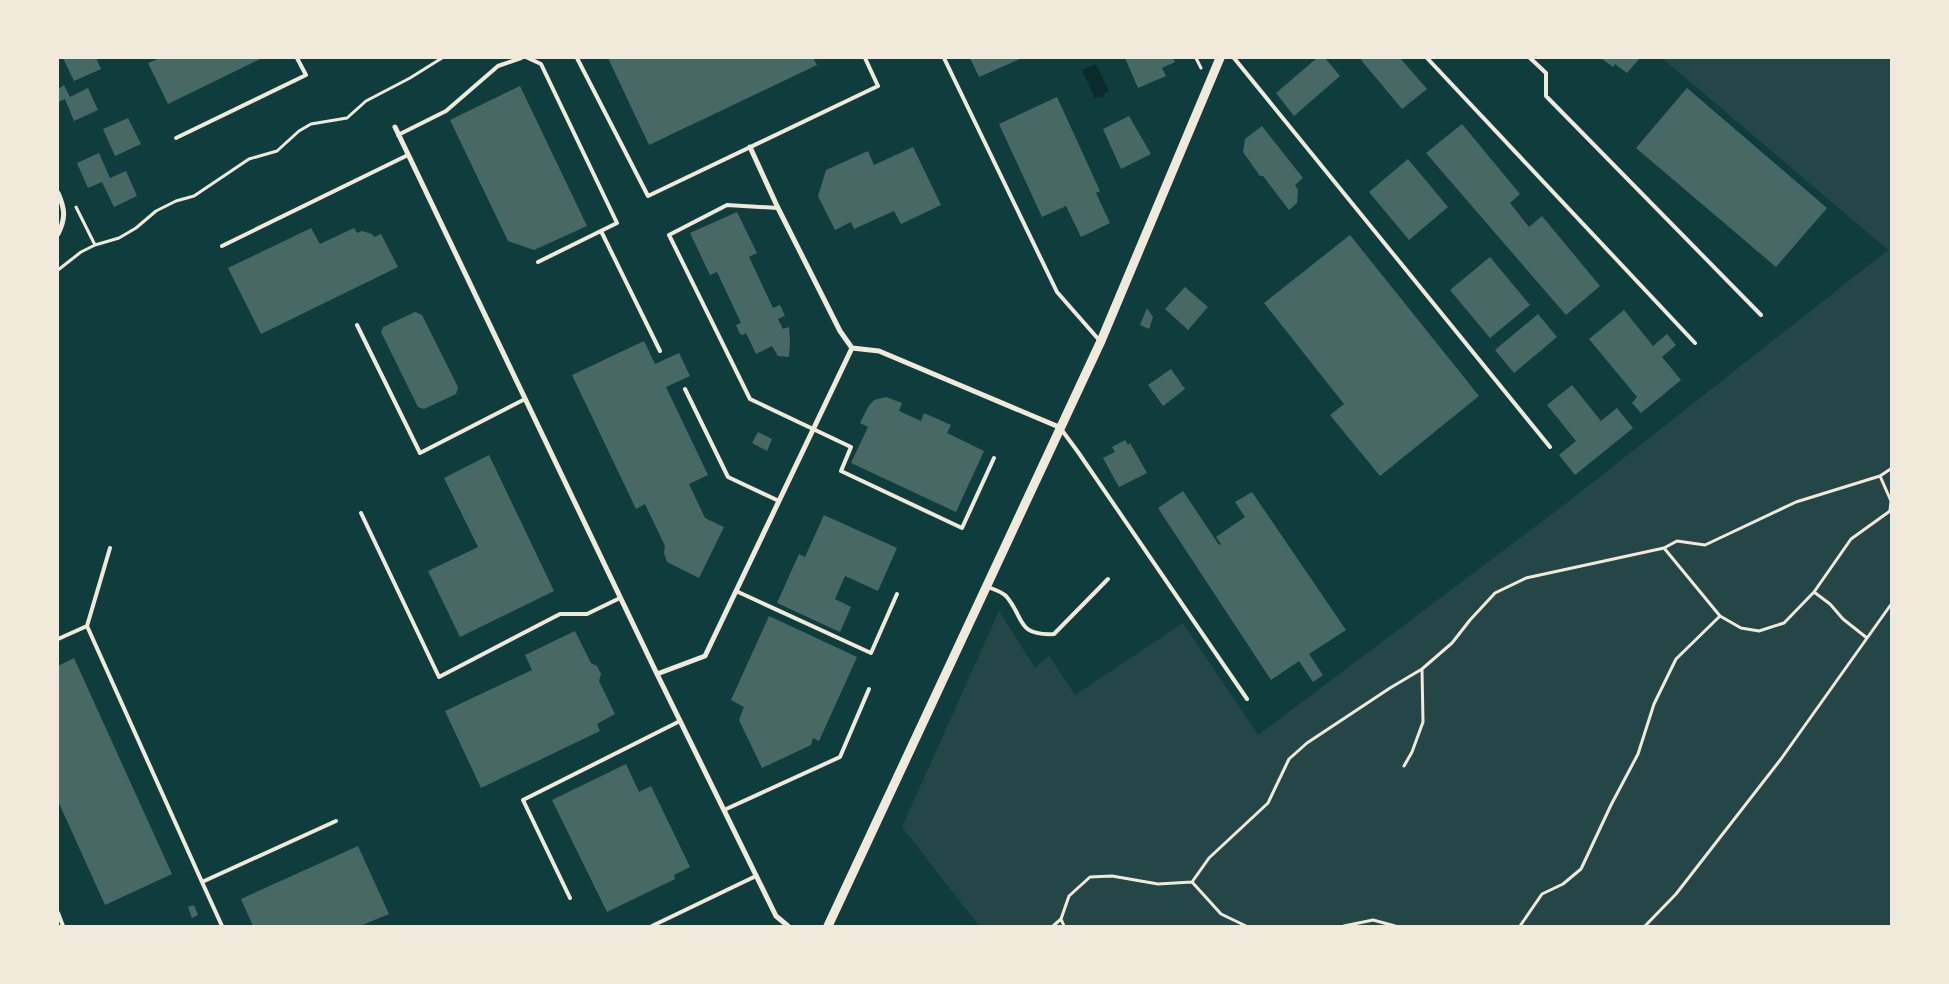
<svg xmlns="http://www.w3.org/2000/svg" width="1949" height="984" viewBox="0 0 1949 984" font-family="Figtree,sans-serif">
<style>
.green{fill:#244646}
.water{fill:#0a2a2b}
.building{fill:#486865}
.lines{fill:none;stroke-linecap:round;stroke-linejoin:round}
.path{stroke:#f1e9da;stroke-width:3}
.service{stroke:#f1e9da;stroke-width:4}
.minor{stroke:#f1e9da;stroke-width:5}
.tertiary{stroke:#f1e9da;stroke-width:9}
</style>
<rect width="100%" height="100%" fill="#0f3d3e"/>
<!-- green -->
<path class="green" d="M 1662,58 L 1891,58 L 1891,926 L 979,926 L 902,827 L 999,611 L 1035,668 L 1049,656 L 1075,695 L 1183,623 L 1258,735 L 1568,502 L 1888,250 Z"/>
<!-- water -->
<path class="water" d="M 1096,64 L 1109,91 L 1105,93 L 1103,98 L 1099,96 L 1095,98 L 1082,70 Z"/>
<!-- building -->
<path class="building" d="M 63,58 L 96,58 L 101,69 L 74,81 Z
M 160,58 L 259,58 L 260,59 L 168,104 L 148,63 Z
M 608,58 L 813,58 L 817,65 L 649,145 Z
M 970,58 L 1022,58 L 979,77 Z
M 1125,58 L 1173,58 L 1175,62 L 1162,68 L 1166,76 L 1138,88 Z
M 1317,58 L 1325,58 L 1340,76 L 1294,116 L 1276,93 Z
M 1364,58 L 1400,58 L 1427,89 L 1402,109 L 1361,60 Z
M 1601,58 L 1640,58 L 1627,73 L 1615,64 L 1613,67 Z
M 64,85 L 70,97 L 88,88 L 98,110 L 74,121 L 65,99 L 58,102 L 58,89 Z
M 520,86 L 587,226 L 534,250 L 508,241 L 450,120 Z
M 1687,88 L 1827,208 L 1776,267 L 1636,148 Z
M 1057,97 L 1100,191 L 1096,193 L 1110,223 L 1081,237 L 1066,206 L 1042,217 L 999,124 Z
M 1129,116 L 1151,154 L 1121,169 L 1103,129 Z
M 128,118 L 141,144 L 115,156 L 103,129 Z
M 1462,124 L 1520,194 L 1510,203 L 1529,227 L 1542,216 L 1600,286 L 1566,315 L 1426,153 Z
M 1262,126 L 1303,178 L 1295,185 L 1298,190 L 1297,203 L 1289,210 L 1263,176 L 1260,176 L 1243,152 L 1245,139 Z
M 913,147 L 941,205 L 901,224 L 894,211 L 854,229 L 851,222 L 835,230 L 818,196 L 826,170 L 868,151 L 874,165 Z
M 99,153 L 110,178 L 126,171 L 137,196 L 114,207 L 102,182 L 88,188 L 77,163 Z
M 1408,159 L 1448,207 L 1409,240 L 1369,192 Z
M 737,212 L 757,253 L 749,257 L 773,308 L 780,305 L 785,316 L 778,319 L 783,329 L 789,327 L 790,342 L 789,357 L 778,356 L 772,346 L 756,354 L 746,333 L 743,335 L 740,334 L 736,325 L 741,323 L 717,272 L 710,275 L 690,233 Z
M 311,228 L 320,244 L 354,228 L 357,233 L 362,231 L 372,234 L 374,237 L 381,234 L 398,267 L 261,334 L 228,268 Z
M 1350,235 L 1479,396 L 1380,476 L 1330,415 L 1344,404 L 1264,303 Z
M 1490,257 L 1530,305 L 1490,338 L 1450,290 Z
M 1185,287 L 1208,307 L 1188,330 L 1165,309 Z
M 1147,308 L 1153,317 L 1149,329 L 1140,325 Z
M 1624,310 L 1653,346 L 1667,334 L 1676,345 L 1662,357 L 1681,380 L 1641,413 L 1632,403 L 1637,397 L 1589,339 Z
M 415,312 L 422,315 L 458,387 L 456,394 L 424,409 L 418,407 L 381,332 L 383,327 Z
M 1538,314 L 1557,337 L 1514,373 L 1495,350 Z
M 644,341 L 655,364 L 679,353 L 690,376 L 666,387 L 708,475 L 689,484 L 705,518 L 724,527 L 699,578 L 667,562 L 664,553 L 665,546 L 645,504 L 636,509 L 572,375 Z
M 1171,369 L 1185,389 L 1163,406 L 1148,385 Z
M 1572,385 L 1601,421 L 1617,408 L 1633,428 L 1575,475 L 1559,455 L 1576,441 L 1547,405 Z
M 886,397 L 902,403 L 899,411 L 921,421 L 924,413 L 951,425 L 947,433 L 984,451 L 956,512 L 851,463 L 868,427 L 860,423 L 868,407 L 874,400 Z
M 758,432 L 772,439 L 767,451 L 752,443 Z
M 1125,440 L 1128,445 L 1130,443 L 1147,473 L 1119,487 L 1103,458 L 1115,452 L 1112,447 Z
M 489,455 L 554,591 L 460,637 L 428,571 L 478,547 L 444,478 Z
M 1183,491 L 1219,545 L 1221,544 L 1216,537 L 1245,517 L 1235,502 L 1252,492 L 1346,630 L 1309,654 L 1323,675 L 1313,682 L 1299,661 L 1271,680 L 1158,508 Z
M 824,515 L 897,548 L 878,591 L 845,576 L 835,599 L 851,607 L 840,632 L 777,603 L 799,554 L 805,557 Z
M 769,616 L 857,657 L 819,741 L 813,738 L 811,745 L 762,768 L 739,720 L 744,707 L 731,700 Z
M 575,631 L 591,663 L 597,666 L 601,674 L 599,681 L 615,714 L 597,724 L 600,731 L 481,788 L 445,711 L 532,670 L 525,655 Z
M 74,658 L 172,874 L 105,905 L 58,801 L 58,666 Z
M 626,764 L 639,792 L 651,786 L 690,867 L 674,875 L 675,879 L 607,912 L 552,800 Z
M 358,846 L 389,914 L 360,926 L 253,926 L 241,899 Z
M 194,905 L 198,915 L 192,918 L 188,907 Z"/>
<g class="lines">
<!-- path -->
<path class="path" d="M 1196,58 L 1201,68
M 76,207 L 95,245
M 58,270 L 81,252 L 95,245 L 119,238 L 136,228 L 156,211 L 176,201 L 194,196 L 249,159 L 277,151 L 299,131 L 311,124 L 347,118 L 366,101 L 410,78 L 442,58
M 1664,548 L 1720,616 L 1741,628 L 1759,631 L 1784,623 L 1814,592 L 1851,539 L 1890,511 L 1891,501 L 1880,476
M 1814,592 L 1830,604 L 1843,619 L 1867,638
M 1404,766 L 1412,752 L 1423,722 L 1422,669
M 1192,882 L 1221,914 L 1246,926
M 1053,926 L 1061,919
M 1064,926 L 1061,919 L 1069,896 L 1090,877 L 1112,876 L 1158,884 L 1192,882 L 1209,858 L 1268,803 L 1289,759 L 1307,743 L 1390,688 L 1422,669 L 1452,643 L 1470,620 L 1495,593 L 1526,578 L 1664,548 L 1677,541 L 1705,545 L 1796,502 L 1880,476 L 1892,468
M 1344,926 L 1373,920 L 1395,926
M 1520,926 L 1542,894 L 1563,884 L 1581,869 L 1611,805 L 1638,754 L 1654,704 L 1676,659 L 1720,616
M 1645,926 L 1676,894 L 1781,759 L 1892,603"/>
<!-- service -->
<path class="service" d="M 528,58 L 541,64 L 617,223 L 538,262
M 577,58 L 648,196 L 878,86 L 865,58
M 944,58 L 1057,292 L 1100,341
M 1234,58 L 1550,447
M 1427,58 L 1695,343
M 1530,58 L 1546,73 L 1546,96 L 1761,315
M 398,135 L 446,111 L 498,66 L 521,58
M 176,138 L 306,75 L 297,58
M 778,208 L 727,205 L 669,235 L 750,399 L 851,447 L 841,471 L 962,528 L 994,458
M 601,231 L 660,351
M 222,246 L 408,155
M 357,325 L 420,453 L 525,399
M 685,389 L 728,477 L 779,501
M 1061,429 L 1078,452 L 1247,699
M 361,513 L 439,677 L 560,614 L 587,614 L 620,598
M 110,548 L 87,626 L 202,882
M 988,587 C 993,589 1002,592 1006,596 C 1025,618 1016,636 1054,634 L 1108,579
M 736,591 L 871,653 L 897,594
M 58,639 L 87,626
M 724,810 L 840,757 L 869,689
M 570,898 L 523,800 L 680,721
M 58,913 L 63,926
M 222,926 L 202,882 L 336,821
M 652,926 L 756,876"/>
<!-- minor -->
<path class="minor" d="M 395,127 L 657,674 L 776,916 L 788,926
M 750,147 L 778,208 L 840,331 L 852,348
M 58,193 C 65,209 66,218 58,234
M 657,674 L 705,656 L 852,348 L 879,351 L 1059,427"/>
<!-- tertiary -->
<path class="tertiary" d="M 828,926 L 1101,341 L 1220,58"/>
</g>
<!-- border -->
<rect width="1949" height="984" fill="none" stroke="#f1e9da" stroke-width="118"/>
</svg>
